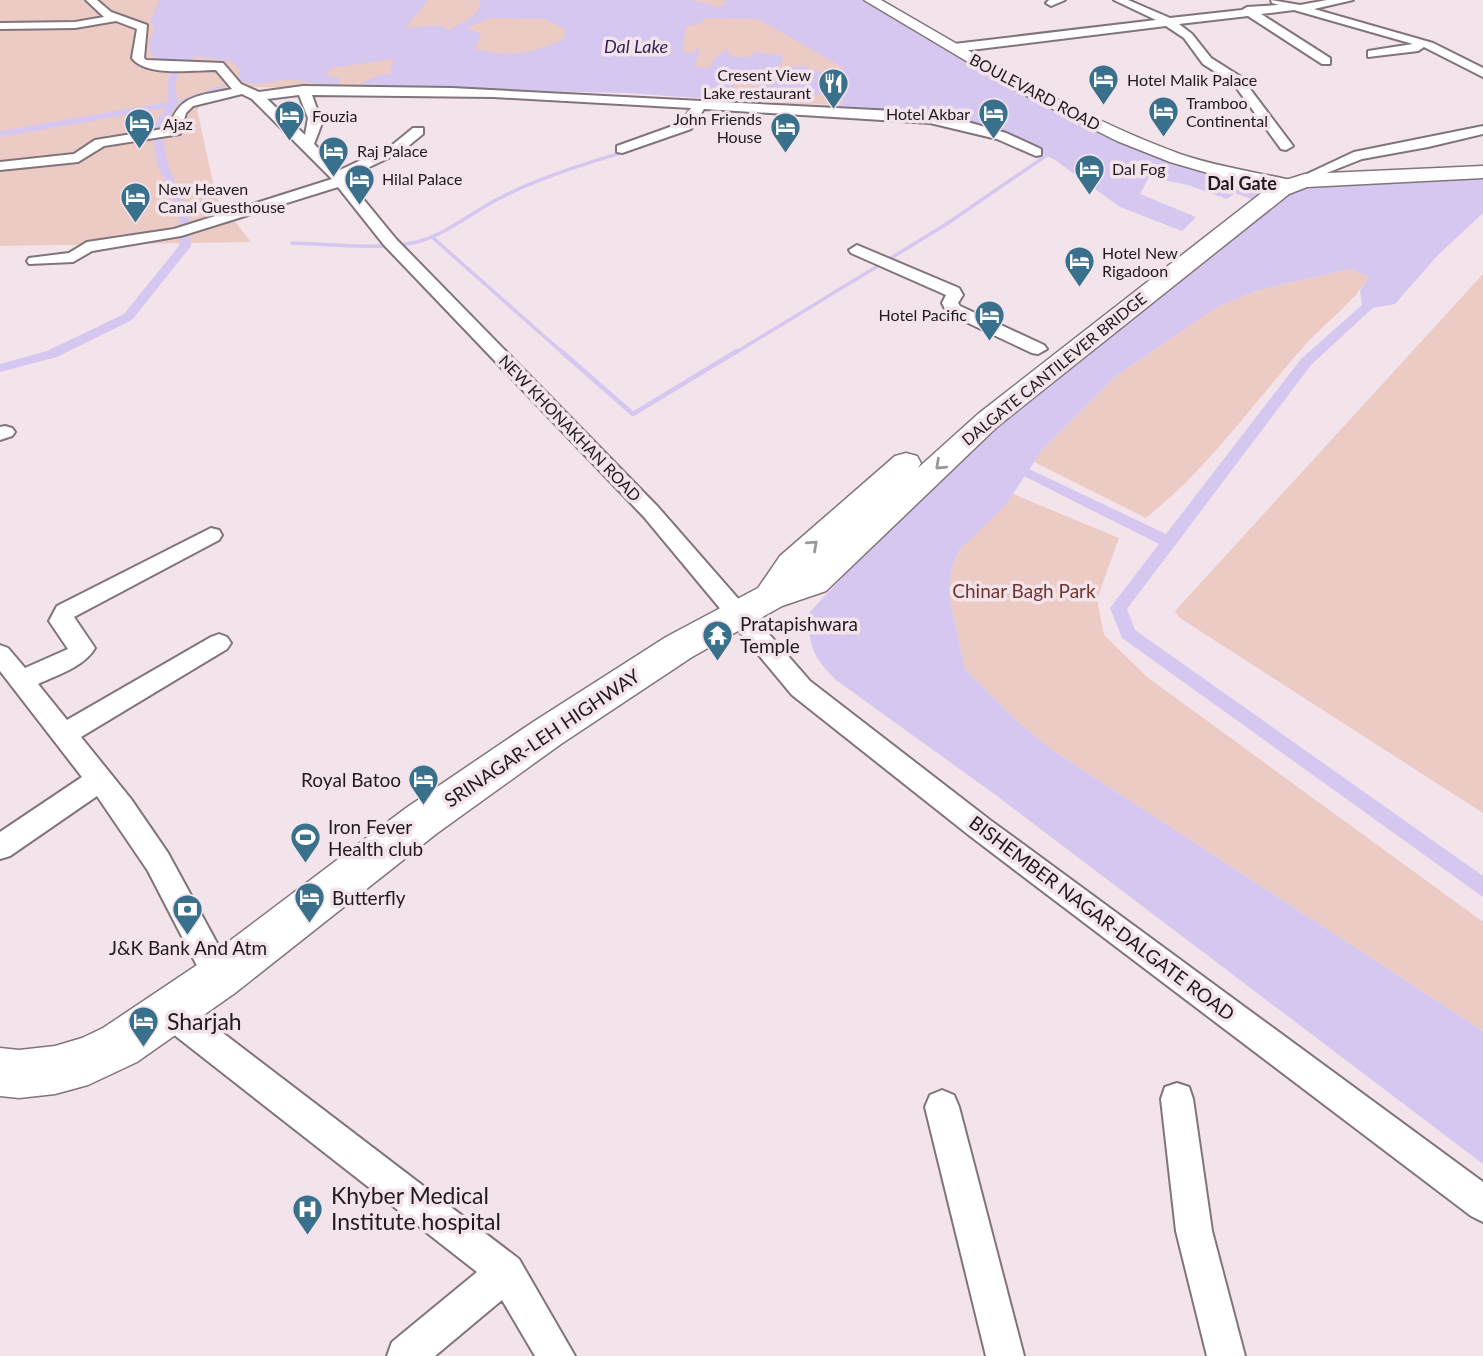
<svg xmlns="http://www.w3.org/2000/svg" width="1483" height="1356" viewBox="0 0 1483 1356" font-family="Lato,sans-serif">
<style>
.green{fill:#eccbc4}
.water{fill:#d5c7f0;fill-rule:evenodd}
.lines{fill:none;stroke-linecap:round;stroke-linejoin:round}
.stream-far2{stroke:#d5c7f0;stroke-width:2.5}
.stream-far1{stroke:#d5c7f0;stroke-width:3.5}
.stream{stroke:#d5c7f0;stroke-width:4.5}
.canal{fill:#d5c7f0;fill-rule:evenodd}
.minor-casing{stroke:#81747b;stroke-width:4}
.major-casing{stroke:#81747b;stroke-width:3}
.highway-casing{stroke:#81747b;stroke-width:3}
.minor{fill:#fff;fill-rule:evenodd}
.major{fill:#fff;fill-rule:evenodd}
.highway{fill:#fff;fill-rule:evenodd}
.oneway{stroke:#9b989a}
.labels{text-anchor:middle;stroke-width:7;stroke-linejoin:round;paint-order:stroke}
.far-poi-label{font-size:16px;fill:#201b1e;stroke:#f3e3eb;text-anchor:start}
.far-street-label{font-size:16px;fill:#201b1e;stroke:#f3e3eb}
.far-water-label{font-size:18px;font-style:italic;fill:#372355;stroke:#f3e3eb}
.far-neighbourhood-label{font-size:18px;font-weight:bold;fill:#201b1e;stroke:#f3e3eb}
.park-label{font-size:19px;fill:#72352a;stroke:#f3e3eb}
.poi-label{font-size:19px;fill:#201b1e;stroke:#f3e3eb;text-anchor:start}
.street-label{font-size:19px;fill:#201b1e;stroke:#f3e3eb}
.near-poi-label{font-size:23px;fill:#201b1e;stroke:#f3e3eb;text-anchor:start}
</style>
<rect width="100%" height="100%" fill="#f3e3eb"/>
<!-- green -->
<path class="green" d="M 0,0 L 796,0 L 985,106 L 767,104 L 635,90 L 236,87 L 220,90 L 197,109 L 216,197 L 251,242 L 0,246 Z
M 1349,269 L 1369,277 C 1353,303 1327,321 1306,344 C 1254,402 1208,469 1146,518 L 1034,462 L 1042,450 L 1116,376 L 1217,307 L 1258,290 Z
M 1483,274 L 1483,813 L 1180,618 L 1175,611 Z
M 1013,494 L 1119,538 L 1097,599 L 1104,635 L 1147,677 L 1483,922 L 1483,1031 L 1057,753 L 1021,725 L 965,669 L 949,596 L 951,572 L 959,550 Z"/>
<!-- water -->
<path class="water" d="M 159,0 L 428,0 L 405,28 L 439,25 L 449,30 L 472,17 L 481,5 L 478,0 L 692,0 L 718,7 L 728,3 L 722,0 L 861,0 L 1074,122 L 1241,188 L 1276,198 L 1304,184 L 1483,176 L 1483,213 L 1438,255 L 1395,304 L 1372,308 L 1362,305 L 1360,291 L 1369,277 L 1349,269 L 1258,290 L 1217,307 L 1116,376 L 1042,450 L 1005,506 L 959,550 L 951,572 L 949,596 L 965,669 L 1021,725 L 1057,753 L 1483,1031 L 1483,1164 L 997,796 L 836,680 C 813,657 809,647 808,614 L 910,505 L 990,428 L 1218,253 L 1267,205 L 1235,193 L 1227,199 L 1188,185 L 1149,177 L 1140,194 L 1196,217 L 1182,231 L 1120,207 L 1055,160 L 1013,138 L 968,121 L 921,113 L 845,109 L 839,106 L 844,102 L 841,98 L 735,82 L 727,100 L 626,93 L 355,87 L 374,77 L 394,72 L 390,70 L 394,59 L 331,68 L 326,76 L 341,78 L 339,85 C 322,87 310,81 294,80 C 274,78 258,90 238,79 L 240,71 L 233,62 L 195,56 L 192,61 L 163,62 L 151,55 L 149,40 L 155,29 L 150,22 ZM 491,18 L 545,19 L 566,30 L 564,39 C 530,55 511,57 475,49 L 481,34 L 466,28 ZM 705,18 L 758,19 L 844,68 L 822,73 L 801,65 L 782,69 L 780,67 L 784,56 L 754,52 L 750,57 L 733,57 L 726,49 L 716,57 L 709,68 L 695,67 L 700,47 L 694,52 L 684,53 L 684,36 L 687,26 L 702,23 Z"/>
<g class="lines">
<!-- stream-far2 -->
<path class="stream-far2" d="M 173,104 L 234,82
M 797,106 L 847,107
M 690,126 L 742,107
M 614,155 L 635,148
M 1048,155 L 1050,153"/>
<!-- stream-far1 -->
<path class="stream-far1" d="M 432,237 L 563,353
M 292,243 C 327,244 388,251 420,241 C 450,232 472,212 500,198 C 538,178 579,166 620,153
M 735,353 L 945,225 L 1050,153"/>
<!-- stream -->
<path class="stream" d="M 561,351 L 633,414 L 737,351"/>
<!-- canal -->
<path class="canal" d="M 178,60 L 182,63 L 175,83 L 178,104 L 161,129 L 168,166 L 189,214 L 191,246 L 132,320 L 57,357 L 0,372 L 0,364 L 47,351 L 124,314 L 179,246 L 179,214 L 158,166 L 151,129 L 166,108 L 0,137 L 0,131 L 168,102 C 167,87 166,70 178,60 Z
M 1380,289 L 1390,292 L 1311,365 L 1127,609 L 1135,630 L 1483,876 L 1483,897 L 1122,638 L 1110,608 L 1159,544 L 998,463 L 1005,458 L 1010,460 L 1166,534 L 1301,359 Z"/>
<defs>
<path id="minor" d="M 86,0 L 97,0 L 111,12 L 147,25 L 144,58 L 146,60 L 223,63 L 241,84 L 259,92 L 303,86 L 452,88 L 894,111 L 971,123 L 1006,133 L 1041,149 L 1041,155 L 1036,156 L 997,139 L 930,123 L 704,109 L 691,129 L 622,153 L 617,152 L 617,146 L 681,123 L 691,108 L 494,97 L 312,95 L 322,123 L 314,144 L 340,170 L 391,146 L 413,128 L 423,128 L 423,134 L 401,152 L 346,178 L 396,239 L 658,507 L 810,681 L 990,820 L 1483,1182 L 1483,1222 L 1471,1216 L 970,836 L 792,695 L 644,517 L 384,245 L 338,187 L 181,236 L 92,251 L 73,262 L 29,264 L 27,261 L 29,258 L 69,253 L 87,242 L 174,229 L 332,179 L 252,99 L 242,94 L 193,106 L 186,113 L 180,134 L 104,146 L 78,162 L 0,170 L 0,162 L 74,154 L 95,140 L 169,128 C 179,93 201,96 232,89 L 216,70 C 193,70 146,77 132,58 L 137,29 L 116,21 L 75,28 L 0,29 L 0,23 L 75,22 L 104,17 ZM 299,95 L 308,118 L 305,135 L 267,99 Z
M 1065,0 L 1051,6 L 1046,3 L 1049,0 Z
M 1114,0 L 1128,0 L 1170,18 L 1242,10 L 1247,7 L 1279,5 L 1272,3 L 1271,0 L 1300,5 L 1327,0 L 1353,0 L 1314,9 L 1433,43 L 1483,68 L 1483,77 L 1424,47 L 1418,51 L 1368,57 L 1368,51 L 1413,44 L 1294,10 L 1261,14 L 1330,58 L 1330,64 L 1322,64 L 1248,16 L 1179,24 L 1192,34 L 1211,58 L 1241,77 L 1293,146 L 1286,150 L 1281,149 L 1233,83 L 1203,64 L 1184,38 L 1166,26 L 954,52 L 948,48 L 954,44 L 1156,20 Z
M 1483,126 L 1483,134 L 1428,147 L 1362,159 L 1314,178 L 1307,174 L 1354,152 Z
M 857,245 L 959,288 L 963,295 L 958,303 L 960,306 L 1044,345 L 1047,349 L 1038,354 L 1032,353 L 947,313 L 942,303 L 946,295 L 851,253 L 849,250 Z
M 5,426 L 12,428 L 15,432 L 12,436 L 0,440 L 0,427 Z
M 211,528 L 219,530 L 222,535 L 219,540 L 74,617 L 95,648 C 84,667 57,675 38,684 L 67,720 L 211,637 L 219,634 L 227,637 L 231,643 L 227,649 L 81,737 L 131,799 L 168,853 L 230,967 L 234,977 L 230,987 L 219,992 L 208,987 L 148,871 L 97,796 L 10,856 L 0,859 L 0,832 L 82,777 L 0,671 L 0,645 L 8,648 L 25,668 L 68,649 L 49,621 L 57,606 Z
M 170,997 L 181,1001 L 519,1259 L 575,1356 L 535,1356 L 502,1300 L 435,1356 L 387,1356 L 392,1342 L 477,1272 L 159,1023 L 154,1012 L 159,1001 Z
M 1177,1083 L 1189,1087 L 1193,1099 L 1212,1231 L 1245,1356 L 1207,1356 L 1176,1231 L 1161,1099 L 1165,1087 Z
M 942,1090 L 954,1095 L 959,1107 L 1024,1356 L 986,1356 L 925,1107 L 930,1095 Z"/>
<path id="major" d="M 864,0 L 881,0 C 978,56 1074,115 1180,154 C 1218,167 1256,172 1295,181 L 1297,185 L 1288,191 L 1225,178 L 1170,162 L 1117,141 L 1015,90 Z"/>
<path id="highway" d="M 1483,166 L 1483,178 L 1307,187 L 1289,194 L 998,426 L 826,591 L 782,606 L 692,657 L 561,744 L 436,834 L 235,993 L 137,1062 L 88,1085 L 55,1094 L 19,1098 L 0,1096 L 0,1048 L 19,1050 L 55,1046 L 82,1038 L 103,1028 L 203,961 L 406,808 L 533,722 L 666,637 L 758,588 L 780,556 L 895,456 L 906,453 L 917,456 L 921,463 L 918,468 L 978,414 L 1273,184 L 1305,174 Z"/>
</defs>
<!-- minor casing -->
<use href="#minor" class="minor-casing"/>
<!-- major casing -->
<use href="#major" class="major-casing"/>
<!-- highway casing -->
<use href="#highway" class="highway-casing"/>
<!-- minor -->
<use href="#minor" class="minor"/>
<!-- major -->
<use href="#major" class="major"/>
<!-- highway -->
<use href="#highway" class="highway"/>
</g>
<!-- one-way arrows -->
<defs><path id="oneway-chevron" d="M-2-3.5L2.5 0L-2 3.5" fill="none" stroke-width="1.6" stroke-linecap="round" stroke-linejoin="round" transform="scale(1.75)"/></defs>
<g class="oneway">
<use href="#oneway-chevron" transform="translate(940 465) rotate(137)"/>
<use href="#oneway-chevron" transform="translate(813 545) rotate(-42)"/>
</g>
<!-- icons -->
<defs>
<symbol id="hotel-pin" viewBox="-11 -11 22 30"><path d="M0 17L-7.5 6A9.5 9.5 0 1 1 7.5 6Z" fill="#39708b" stroke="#f3e3eb"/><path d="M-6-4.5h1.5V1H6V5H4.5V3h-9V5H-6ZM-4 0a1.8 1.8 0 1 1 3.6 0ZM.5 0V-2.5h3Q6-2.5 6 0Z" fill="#fff"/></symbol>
<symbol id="restaurant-pin" viewBox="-11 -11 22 30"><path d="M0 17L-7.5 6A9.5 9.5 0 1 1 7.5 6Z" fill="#39708b" stroke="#f3e3eb"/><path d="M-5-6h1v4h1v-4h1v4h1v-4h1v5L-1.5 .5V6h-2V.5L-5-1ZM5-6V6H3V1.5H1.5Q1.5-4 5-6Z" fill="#fff"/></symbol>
<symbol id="temple-pin" viewBox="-11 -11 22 30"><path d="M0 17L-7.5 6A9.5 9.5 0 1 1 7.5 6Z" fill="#39708b" stroke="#f3e3eb"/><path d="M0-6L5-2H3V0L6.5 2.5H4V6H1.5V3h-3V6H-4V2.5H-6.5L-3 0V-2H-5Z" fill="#fff"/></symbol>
<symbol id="stadium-pin" viewBox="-11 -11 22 30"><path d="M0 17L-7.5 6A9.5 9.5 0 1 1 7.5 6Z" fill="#39708b" stroke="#f3e3eb"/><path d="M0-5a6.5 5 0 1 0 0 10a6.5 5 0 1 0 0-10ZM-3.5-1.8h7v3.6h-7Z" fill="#fff"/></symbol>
<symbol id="bank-pin" viewBox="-11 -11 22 30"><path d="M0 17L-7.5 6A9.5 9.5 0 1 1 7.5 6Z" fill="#39708b" stroke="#f3e3eb"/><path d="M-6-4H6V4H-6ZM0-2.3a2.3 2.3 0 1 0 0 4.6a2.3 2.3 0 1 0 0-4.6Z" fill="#fff"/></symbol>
<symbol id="hospital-pin" viewBox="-11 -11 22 30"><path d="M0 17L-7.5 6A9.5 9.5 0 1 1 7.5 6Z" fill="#39708b" stroke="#f3e3eb"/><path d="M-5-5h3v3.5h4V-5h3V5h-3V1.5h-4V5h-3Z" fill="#fff"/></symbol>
</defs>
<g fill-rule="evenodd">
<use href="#hotel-pin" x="1086" y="62" width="35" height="47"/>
<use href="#restaurant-pin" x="816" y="66" width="35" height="47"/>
<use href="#hotel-pin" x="1146" y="94" width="35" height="47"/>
<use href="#hotel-pin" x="976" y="96" width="35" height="47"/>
<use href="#hotel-pin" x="272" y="98" width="35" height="47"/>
<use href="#hotel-pin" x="122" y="106" width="35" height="47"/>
<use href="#hotel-pin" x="768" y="110" width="35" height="47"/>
<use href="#hotel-pin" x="316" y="134" width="35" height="47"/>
<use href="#hotel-pin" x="1072" y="152" width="35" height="47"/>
<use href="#hotel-pin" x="342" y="162" width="35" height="47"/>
<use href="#hotel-pin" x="118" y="180" width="35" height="47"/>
<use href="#hotel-pin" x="1062" y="244" width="35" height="47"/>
<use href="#hotel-pin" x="972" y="298" width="35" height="47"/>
<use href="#temple-pin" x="700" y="618" width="35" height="47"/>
<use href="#hotel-pin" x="406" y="762" width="35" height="47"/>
<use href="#stadium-pin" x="288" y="820" width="35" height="47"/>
<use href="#hotel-pin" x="292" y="880" width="35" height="47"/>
<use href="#bank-pin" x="170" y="892" width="35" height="47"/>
<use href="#hotel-pin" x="126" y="1004" width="35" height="47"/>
<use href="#hospital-pin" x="290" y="1192" width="35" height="47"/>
</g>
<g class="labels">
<!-- far-poi labels -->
<g class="far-poi-label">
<text x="811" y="81" text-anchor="end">Cresent View<tspan x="811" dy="18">Lake restaurant</tspan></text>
<text x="1127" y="86">Hotel Malik Palace</text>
<text x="1186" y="109">Tramboo<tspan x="1186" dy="18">Continental</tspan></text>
<text x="970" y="120" text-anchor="end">Hotel Akbar</text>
<text x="312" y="122">Fouzia</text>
<text x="762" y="125" text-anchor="end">John Friends<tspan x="762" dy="18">House</tspan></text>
<text x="163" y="130">Ajaz</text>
<text x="357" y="157">Raj Palace</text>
<text x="1112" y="175">Dal Fog</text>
<text x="382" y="185">Hilal Palace</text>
<text x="158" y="195">New Heaven<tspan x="158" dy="18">Canal Guesthouse</tspan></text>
<text x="1102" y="259">Hotel New<tspan x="1102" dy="18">Rigadoon</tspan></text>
<text x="967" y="321" text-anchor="end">Hotel Pacific</text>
</g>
<!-- far-street labels -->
<g class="far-street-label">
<text transform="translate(1035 92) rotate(28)" y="6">BOULEVARD ROAD</text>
<text transform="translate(1054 369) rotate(-39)" y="6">DALGATE CANTILEVER BRIDGE</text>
<text transform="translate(570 428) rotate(46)" y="6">NEW KHONAKHAN ROAD</text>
</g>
<!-- far-water labels -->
<g class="far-water-label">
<text x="636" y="53">Dal Lake</text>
</g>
<!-- far-neighbourhood labels -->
<g class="far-neighbourhood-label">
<text x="1242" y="190">Dal Gate</text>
</g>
<!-- park labels -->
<g class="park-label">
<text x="1024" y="598">Chinar Bagh Park</text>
</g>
<!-- poi labels -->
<g class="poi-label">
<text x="740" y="631">Pratapishwara<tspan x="740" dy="22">Temple</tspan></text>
<text x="401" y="787" text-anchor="end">Royal Batoo</text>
<text x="328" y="834">Iron Fever<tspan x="328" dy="22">Health club</tspan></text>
<text x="332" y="905">Butterfly</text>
<text x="188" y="955" text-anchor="middle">J&amp;K Bank And Atm</text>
</g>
<!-- street labels -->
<g class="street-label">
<text transform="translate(542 738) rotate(-34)" y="7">SRINAGAR-LEH HIGHWAY</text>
<text transform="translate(1102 918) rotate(37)" y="7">BISHEMBER NAGAR-DALGATE ROAD</text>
</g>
<!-- near-poi labels -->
<g class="near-poi-label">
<text x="167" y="1030">Sharjah</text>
<text x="331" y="1204">Khyber Medical<tspan x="331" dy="26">Institute hospital</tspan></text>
</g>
</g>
</svg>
